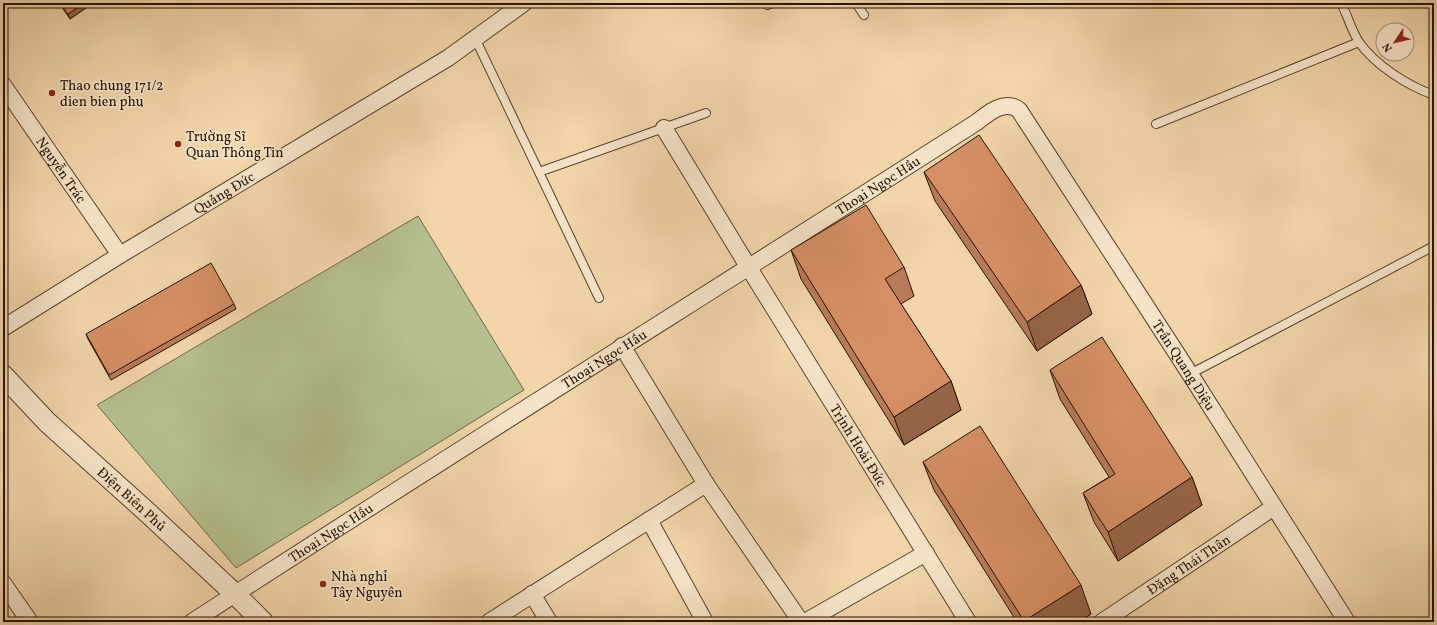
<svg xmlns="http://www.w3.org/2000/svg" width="1437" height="625" viewBox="0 0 1437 625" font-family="Vollkorn,serif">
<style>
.green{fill:#b4bf8d;stroke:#6d6846}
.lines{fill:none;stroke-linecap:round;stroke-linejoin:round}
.service-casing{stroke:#59432a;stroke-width:10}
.minor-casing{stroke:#59432a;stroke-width:18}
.tertiary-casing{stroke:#59432a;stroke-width:22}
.service{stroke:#f7e4c8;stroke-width:8}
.minor{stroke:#f7e4c8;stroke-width:16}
.tertiary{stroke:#f7e4c8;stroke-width:20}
.wall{fill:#b87b57;stroke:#261200}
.shaded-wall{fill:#966447;stroke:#261200}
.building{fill:#d68f65;stroke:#261200}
.poi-dot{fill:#8f2418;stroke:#f7e4c8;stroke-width:1.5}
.labels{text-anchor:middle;stroke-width:3.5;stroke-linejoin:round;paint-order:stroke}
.poi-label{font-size:14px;fill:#261200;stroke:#f7e4c8;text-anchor:start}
.street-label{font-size:14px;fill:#261200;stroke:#f7e4c8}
</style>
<rect width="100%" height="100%" fill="#f2d6aa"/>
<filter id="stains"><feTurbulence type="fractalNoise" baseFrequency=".005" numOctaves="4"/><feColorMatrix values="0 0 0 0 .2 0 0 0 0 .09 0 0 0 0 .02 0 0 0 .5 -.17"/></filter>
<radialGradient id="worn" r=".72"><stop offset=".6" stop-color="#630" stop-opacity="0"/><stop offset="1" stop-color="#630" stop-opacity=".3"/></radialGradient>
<!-- green -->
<path class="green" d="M 418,216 L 524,390 L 236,568 L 97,405 Z"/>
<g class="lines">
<defs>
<path id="service" d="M 767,3 L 767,5 L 772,3
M 856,3 L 864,15
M 1341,3 C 1348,16 1351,30 1359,42 C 1375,65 1408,86 1434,95
M 475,38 L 599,298
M 1156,124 L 1359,42
M 539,172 L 706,113
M 1190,374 L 1434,246"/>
<g id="minor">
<path id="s1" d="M 3,85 L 120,255"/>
<path id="s2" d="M 664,128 L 749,268 L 968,622"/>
<path id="s3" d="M 3,328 L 120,255 L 448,58 L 524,3"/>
<path d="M 622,346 L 706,484 L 801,622"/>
<path d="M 649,520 L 705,622"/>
<path d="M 3,583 L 30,622"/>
<path d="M 532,594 L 549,622"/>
<path id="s4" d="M 192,622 C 452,453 716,289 977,122 C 988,113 1005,99 1019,110 L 1190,374 L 1347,622"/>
<path d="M 489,622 L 706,484"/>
<path d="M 805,622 L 926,553"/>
<path id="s5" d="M 1102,622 L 1274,507"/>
</g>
<g id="tertiary">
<path id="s6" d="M 3,375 L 47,422 L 148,513 L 235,594 L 263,622"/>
</g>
</defs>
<!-- service casing -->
<use href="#service" class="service-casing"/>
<!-- minor casing -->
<use href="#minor" class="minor-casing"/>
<!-- tertiary casing -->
<use href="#tertiary" class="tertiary-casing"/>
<!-- service -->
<use href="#service" class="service"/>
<!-- minor -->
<use href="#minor" class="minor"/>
<!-- tertiary -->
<use href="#tertiary" class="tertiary"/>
</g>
<!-- wall -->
<path class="wall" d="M 59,3 L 93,3 L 70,19 Z
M 924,172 L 1081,285 L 1092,314 L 1037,351 L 935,201 Z
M 791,250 L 904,267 L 914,296 L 901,304 L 951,381 L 961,410 L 904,445 L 801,279 Z
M 234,304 L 236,309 L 111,380 L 88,339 L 86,334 Z
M 1050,370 L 1192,477 L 1202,505 L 1118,561 L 1094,522 L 1083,493 L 1109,477 L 1060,399 Z
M 923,462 L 1091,614 L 1078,622 L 1017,622 L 934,490 Z"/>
<!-- shaded-wall -->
<path class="shaded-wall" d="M 84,3 L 93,3 L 70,19 L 68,14 Z
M 1081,285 L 1092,314 L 1037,351 L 1027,322 Z
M 951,381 L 961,410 L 904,445 L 894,417 Z
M 1192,477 L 1202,505 L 1118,561 L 1108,532 Z
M 1081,585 L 1091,614 L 1078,622 L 1025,622 L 1024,621 Z"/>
<!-- building -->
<path class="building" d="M 60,3 L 84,3 L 68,14 Z
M 979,135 L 1081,285 L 1027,322 L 924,172 Z
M 866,205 L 904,267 L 885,279 L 951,381 L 894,417 L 791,250 Z
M 211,263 L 234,304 L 109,375 L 86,334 Z
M 1102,337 L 1192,477 L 1108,532 L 1083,493 L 1115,474 L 1050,370 Z
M 980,426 L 1081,585 L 1024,621 L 923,462 Z"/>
<!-- markers -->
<g class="poi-dot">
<circle cx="52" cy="93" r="4"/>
<circle cx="178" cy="144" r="4"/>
<circle cx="323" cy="584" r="4"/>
</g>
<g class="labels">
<!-- poi labels -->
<g class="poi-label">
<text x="60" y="90">Thao chung 171/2<tspan x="60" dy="16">dien bien phu</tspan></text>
<text x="186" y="141">Trường Sĩ<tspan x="186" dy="16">Quan Thông Tin</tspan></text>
<text x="331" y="581">Nhà nghỉ<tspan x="331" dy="16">Tây Nguyên</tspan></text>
</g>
<!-- street labels -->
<g class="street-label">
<text dy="5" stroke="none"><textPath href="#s1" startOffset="103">Nguyễn Trác</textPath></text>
<text dy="5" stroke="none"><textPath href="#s4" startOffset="813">Thoại Ngọc Hầu</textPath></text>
<text dy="5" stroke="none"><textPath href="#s3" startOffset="259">Quảng Đức</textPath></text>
<text dy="5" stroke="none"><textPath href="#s4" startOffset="489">Thoại Ngọc Hầu</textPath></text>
<text dy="5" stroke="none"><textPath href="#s4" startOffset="1282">Trần Quang Diệu</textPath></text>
<text dy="5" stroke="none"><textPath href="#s2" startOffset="372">Trịnh Hoài Đức</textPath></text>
<text dy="5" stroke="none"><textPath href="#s6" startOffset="179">Điện Biên Phủ</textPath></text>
<text dy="5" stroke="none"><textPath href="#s4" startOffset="165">Thoại Ngọc Hầu</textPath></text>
<text dy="5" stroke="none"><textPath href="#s5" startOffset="104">Đặng Thái Thân</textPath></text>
</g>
</g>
<!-- margin -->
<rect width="1437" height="625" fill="none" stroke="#f2d6aa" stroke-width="16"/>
<rect x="4" y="4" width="1429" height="617" fill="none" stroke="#261200" stroke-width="2"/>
<rect x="8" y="8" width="1421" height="609" fill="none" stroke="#261200"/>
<!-- north arrow -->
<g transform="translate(1395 42) rotate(235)"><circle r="19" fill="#f7e4c8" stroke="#a39078"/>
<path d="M0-3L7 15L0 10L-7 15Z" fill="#8f2418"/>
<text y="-6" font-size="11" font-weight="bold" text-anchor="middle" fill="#261200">N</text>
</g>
<rect width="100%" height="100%" filter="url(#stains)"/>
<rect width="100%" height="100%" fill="url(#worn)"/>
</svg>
